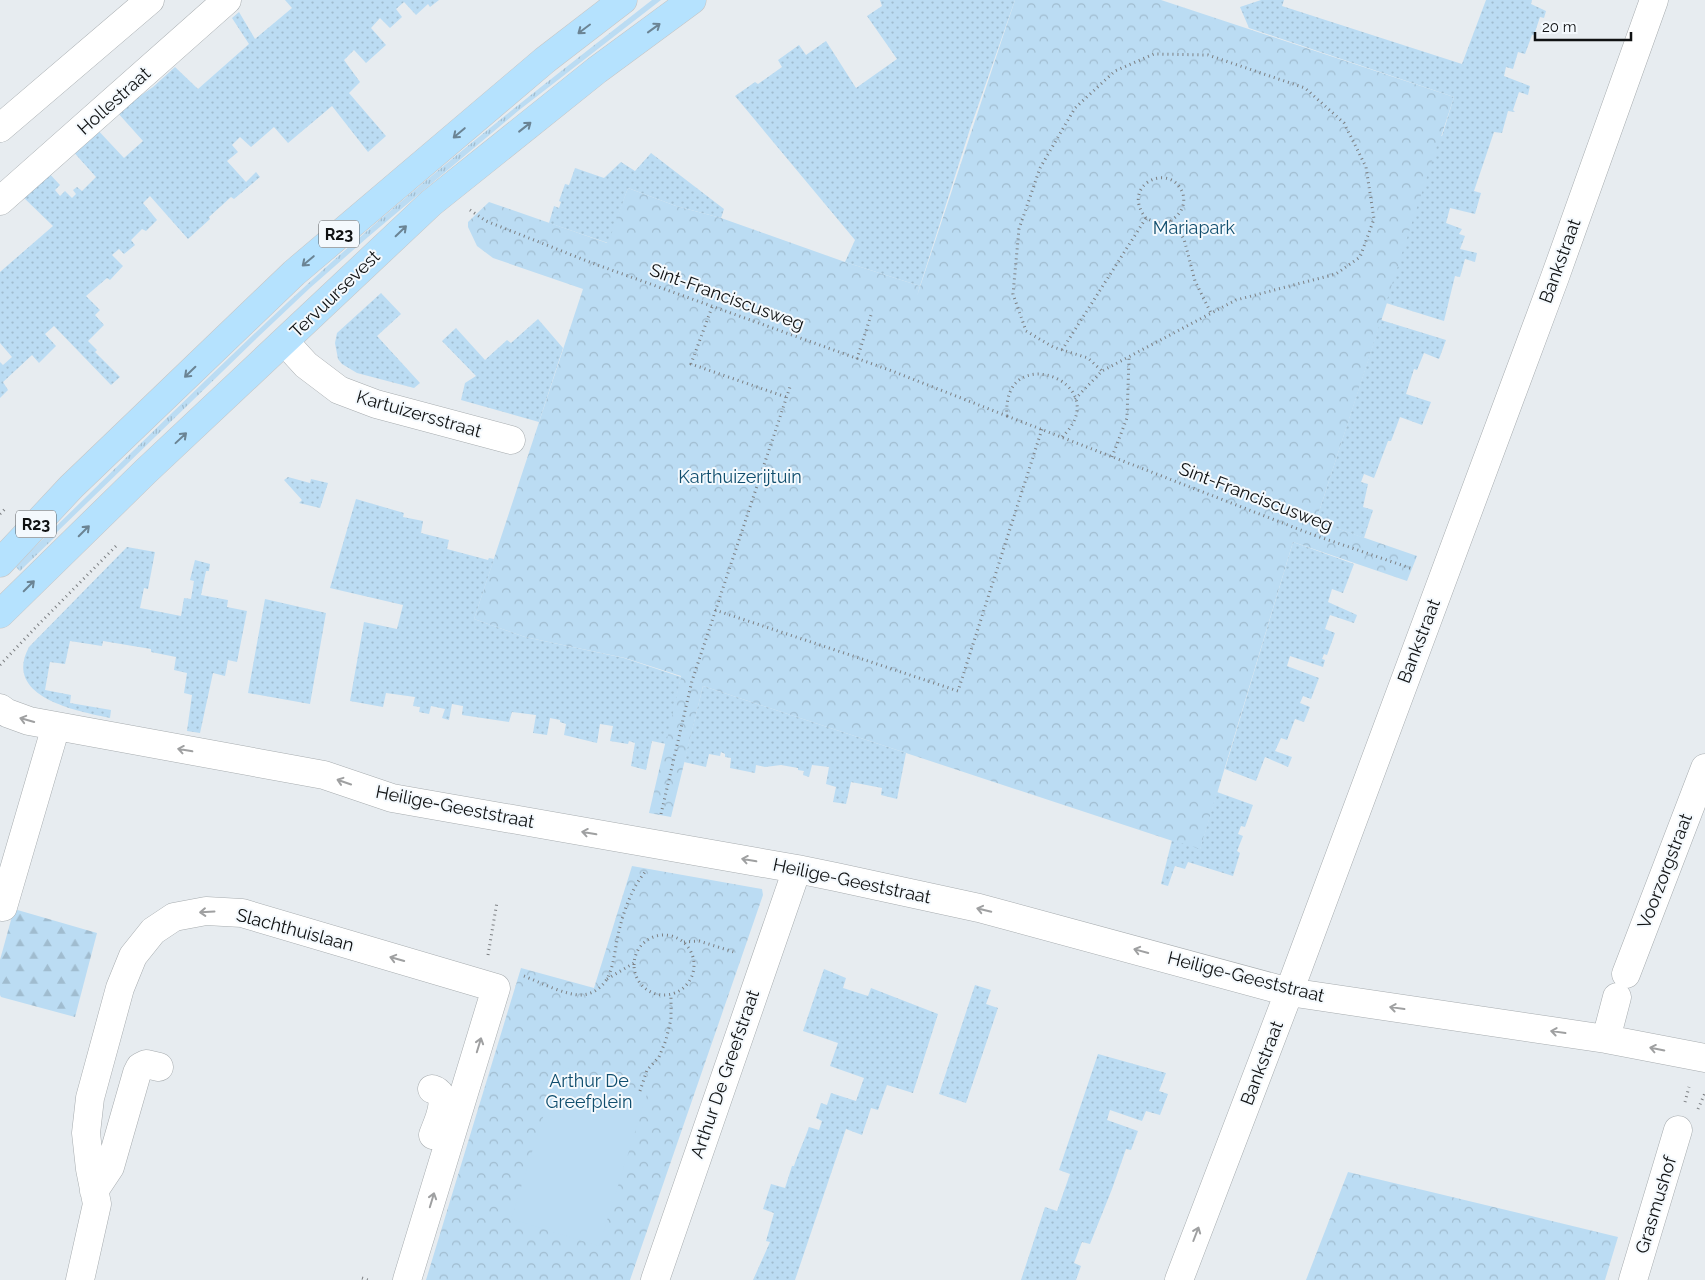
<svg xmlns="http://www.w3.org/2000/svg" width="1705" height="1280" viewBox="0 0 1705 1280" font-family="Raleway,sans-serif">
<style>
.grass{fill:url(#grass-tufts)}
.forest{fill:url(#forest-firs)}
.park{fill:url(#park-crowns)}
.garden{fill:url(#garden-dots)}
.pitch{fill:#bbdcf3}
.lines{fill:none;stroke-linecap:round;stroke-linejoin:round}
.minor-casing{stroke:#a7acaf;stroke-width:29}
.major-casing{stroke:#c6c6c6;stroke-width:29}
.path{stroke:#7c7f82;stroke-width:3;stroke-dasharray:1 4;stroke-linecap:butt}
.minor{stroke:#fff;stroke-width:28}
.major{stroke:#b5e2fe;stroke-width:28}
.oneway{stroke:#6b8494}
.oneway2{stroke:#9fa0a1}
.labels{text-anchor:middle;stroke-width:4;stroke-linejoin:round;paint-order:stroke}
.shield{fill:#f4f9fd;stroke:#545759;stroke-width:1}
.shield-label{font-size:16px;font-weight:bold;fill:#101213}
.street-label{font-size:18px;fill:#101213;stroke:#f4f9fd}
.park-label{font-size:18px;fill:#0f4d6d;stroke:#f4f9fd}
</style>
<defs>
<pattern id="grass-tufts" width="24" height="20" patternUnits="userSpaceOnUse" patternTransform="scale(1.25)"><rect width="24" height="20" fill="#bbdcf3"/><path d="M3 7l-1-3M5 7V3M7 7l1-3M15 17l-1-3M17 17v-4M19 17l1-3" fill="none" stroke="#a0bccf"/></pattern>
<pattern id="forest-firs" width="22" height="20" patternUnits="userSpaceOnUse" patternTransform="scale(1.25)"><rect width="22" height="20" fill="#bbdcf3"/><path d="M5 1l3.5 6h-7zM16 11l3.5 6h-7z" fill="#a0bccf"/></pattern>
<pattern id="park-crowns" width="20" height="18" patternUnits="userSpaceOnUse" patternTransform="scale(1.25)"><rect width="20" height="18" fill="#bbdcf3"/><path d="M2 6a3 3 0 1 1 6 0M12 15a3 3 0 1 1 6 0" fill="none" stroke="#a0bccf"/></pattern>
<pattern id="garden-dots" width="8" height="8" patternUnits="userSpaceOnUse" patternTransform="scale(1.25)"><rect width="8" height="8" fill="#bbdcf3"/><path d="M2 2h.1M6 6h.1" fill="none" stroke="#a0bccf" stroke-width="1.8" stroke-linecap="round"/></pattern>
</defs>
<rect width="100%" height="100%" fill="#e7ecf0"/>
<!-- grass -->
<path class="grass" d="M 652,0 L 661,0 L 518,111 L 368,237 L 310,288 L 257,338 L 55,534 L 55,537 L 20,571 L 15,566 C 118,467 218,365 324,269 C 429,174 540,87 652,0 Z"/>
<!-- forest -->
<path class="forest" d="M 14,909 L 97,933 L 75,1017 L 1,997 L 0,995 L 0,960 Z"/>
<!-- park -->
<path class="park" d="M 1015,0 L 1161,0 L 1454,97 L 1316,521 L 1417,556 L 1407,581 L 1293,542 L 1200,850 L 703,686 L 671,817 L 649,813 L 681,676 L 625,658 L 525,637 L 474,619 L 583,289 L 493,258 L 477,246 L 468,227 L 468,222 L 489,202 L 607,243 L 628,188 L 676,206 L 721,218 L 845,262 L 920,286 L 917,296 Z
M 632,866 L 756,888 L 762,889 L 763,895 L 630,1280 L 426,1280 L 521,968 L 594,988 Z
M 1348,1172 L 1618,1237 L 1605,1280 L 1306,1280 Z"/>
<!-- garden -->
<path class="garden" d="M 285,0 L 439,0 L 430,7 L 428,4 L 416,15 L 404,2 L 396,9 L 402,17 L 390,28 L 380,18 L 371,28 L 386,45 L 366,63 L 354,50 L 344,60 L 360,82 L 349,93 L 386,136 L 368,152 L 332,106 L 288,143 L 274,127 L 251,147 L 240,137 L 232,145 L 238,152 L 227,161 L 246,182 L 256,172 L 260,177 L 234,199 L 231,197 L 209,217 L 210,219 L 188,239 L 150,196 L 143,203 L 157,220 L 146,231 L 142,229 L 131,240 L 135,245 L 124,254 L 119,249 L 112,255 L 123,266 L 110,280 L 107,278 L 86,296 L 100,310 L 95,315 L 104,325 L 88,341 L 97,350 L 95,352 L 120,377 L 111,385 L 54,326 L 45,334 L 56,346 L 39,363 L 32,355 L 3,382 L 8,390 L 0,398 L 0,362 L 3,365 L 12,357 L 0,343 L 0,272 L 53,226 L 20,194 L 46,170 L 60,185 L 55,190 L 60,196 L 65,191 L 72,198 L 76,194 L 73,190 L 77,187 L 82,191 L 96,177 L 70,148 L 94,126 L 124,158 L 143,141 L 117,112 L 153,87 L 175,67 L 198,89 L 249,44 L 232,18 L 239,12 L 255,39 L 292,8 Z
M 880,0 L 1015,0 L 970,129 L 920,286 L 845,262 L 855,240 L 735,96 L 755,82 L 758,84 L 782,67 L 778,60 L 799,45 L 806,55 L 826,41 L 856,88 L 897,59 L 867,16 L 882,6 Z
M 1261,0 L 1284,0 L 1282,6 L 1462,64 L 1486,0 L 1532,0 L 1531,4 L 1546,11 L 1544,18 L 1540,17 L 1534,35 L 1532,35 L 1525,54 L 1518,52 L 1513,69 L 1506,67 L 1504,76 L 1530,86 L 1528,95 L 1519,92 L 1513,110 L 1515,112 L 1508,111 L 1502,133 L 1494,132 L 1474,191 L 1481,193 L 1475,214 L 1450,208 L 1446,223 L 1462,229 L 1459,234 L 1465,236 L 1460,249 L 1477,253 L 1475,262 L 1465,259 L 1460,277 L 1455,276 L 1444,321 L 1386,303 L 1440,136 L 1442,136 L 1454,97 L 1249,28 L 1240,7 Z
M 651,153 L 724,209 L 721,218 L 676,206 L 628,188 L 608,243 L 549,223 L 554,206 L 559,208 L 561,202 L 559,201 L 565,184 L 569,185 L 575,168 L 604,178 L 621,162 L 635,171 Z
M 381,293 L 401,314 L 377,336 L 420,383 L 414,388 L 357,373 L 342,364 L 338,359 L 335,343 L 337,333 Z
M 538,319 L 563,348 L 539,422 L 461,400 L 465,383 L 476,376 L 442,341 L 456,328 L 485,360 L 507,340 L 511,343 Z
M 1381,320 L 1446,340 L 1439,359 L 1424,353 L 1417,370 L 1414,369 L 1406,394 L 1431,402 L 1422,425 L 1400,417 L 1391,441 L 1388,441 L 1374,478 L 1364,474 L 1361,482 L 1368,484 L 1363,507 L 1373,510 L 1364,538 L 1316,521 Z
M 288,477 L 310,483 L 311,479 L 328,483 L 320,508 L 299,503 L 302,500 L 284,480 Z
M 356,499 L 404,513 L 403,517 L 423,521 L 421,533 L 449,540 L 447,549 L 488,560 L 489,558 L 494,559 L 474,619 L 525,637 L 624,658 L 681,677 L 666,744 L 652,741 L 646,770 L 631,766 L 635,743 L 629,741 L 628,744 L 610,741 L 613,726 L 600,724 L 597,743 L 564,735 L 566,724 L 560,722 L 560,720 L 550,718 L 547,735 L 533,733 L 536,715 L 512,712 L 509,722 L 462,715 L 463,706 L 452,704 L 449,720 L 442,718 L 445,709 L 431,706 L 429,714 L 419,712 L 420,707 L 413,706 L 415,697 L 386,693 L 383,707 L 350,701 L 364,622 L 397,629 L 403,605 L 330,588 Z
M 1293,542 L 1354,564 L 1343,593 L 1332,589 L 1328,602 L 1357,615 L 1354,623 L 1330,615 L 1325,629 L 1335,633 L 1327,655 L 1324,654 L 1322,659 L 1325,660 L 1323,667 L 1290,656 L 1287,666 L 1319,678 L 1311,699 L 1303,696 L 1300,703 L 1310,707 L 1304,722 L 1295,719 L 1287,740 L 1281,738 L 1275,751 L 1292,757 L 1288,767 L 1265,757 L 1256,781 L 1225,769 Z
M 127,547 L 155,552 L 148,589 L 144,588 L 140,608 L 181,616 L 184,598 L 191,599 L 194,581 L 190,580 L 195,560 L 210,564 L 209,571 L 206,571 L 201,595 L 228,600 L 227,607 L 247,611 L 237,662 L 228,660 L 225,676 L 213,673 L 200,733 L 187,731 L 192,695 L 184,693 L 187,673 L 174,670 L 176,657 L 151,652 L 151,649 L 103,641 L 102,646 L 70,641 L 65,664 L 50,662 L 45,690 L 71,695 L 70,703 L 111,710 L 110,718 C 76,711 2,697 29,647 Z
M 265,599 L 326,613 L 310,704 L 248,693 Z
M 703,686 L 906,753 L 897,799 L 881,795 L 882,788 L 851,782 L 846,804 L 833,802 L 836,787 L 826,784 L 829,767 L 812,765 L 809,777 L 803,775 L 804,771 L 798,770 L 798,768 L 781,765 L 765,767 L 756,765 L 755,773 L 730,768 L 731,758 L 725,757 L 725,754 L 721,752 L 720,756 L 709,754 L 706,767 L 684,762 Z
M 1217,792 L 1253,805 L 1245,827 L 1241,826 L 1238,834 L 1243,836 L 1237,851 L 1240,853 L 1233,876 L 1188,862 L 1185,869 L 1175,866 L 1168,886 L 1161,884 L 1172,840 L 1200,849 Z
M 824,969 L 846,978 L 843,988 L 868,996 L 871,988 L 938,1014 L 913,1093 L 887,1085 L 878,1110 L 871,1108 L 862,1135 L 846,1129 L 795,1280 L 753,1280 L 770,1242 L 766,1241 L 774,1213 L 763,1209 L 771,1184 L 785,1188 L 792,1166 L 794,1166 C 799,1151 804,1141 809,1127 L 819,1130 L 822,1121 L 816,1118 L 821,1103 L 827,1105 L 831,1093 L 856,1101 L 864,1078 L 830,1066 L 838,1043 L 803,1031 Z
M 975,985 L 991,990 L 986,1004 L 998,1008 L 966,1103 L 939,1094 Z
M 1098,1054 L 1166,1073 L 1159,1091 L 1168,1094 L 1160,1115 L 1146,1111 L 1142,1121 L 1110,1110 L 1107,1120 L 1138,1131 L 1131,1150 L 1126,1149 L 1112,1189 L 1090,1244 L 1082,1242 L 1074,1263 L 1081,1266 L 1076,1280 L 1021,1280 L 1045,1207 L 1057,1211 L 1070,1174 L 1059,1170 Z"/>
<!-- pitch -->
<path class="pitch" d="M 559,1066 L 647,1094 L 599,1246 L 511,1219 Z"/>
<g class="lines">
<defs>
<path id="minor" d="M 0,128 L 150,0
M 0,201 L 227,0
M 285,342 L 306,365 L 339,390 L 376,404 L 511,440
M 0,708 L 7,713 L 29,721 L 324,775 L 392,798 L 797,869 L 836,877 L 979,908 L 1289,992 L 1606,1039 L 1705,1058
M 3,907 L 56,726
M 1626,974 L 1705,768
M 1606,1039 L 1617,997
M 432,1089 C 452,1095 438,1121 433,1135
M 94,1191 L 110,1167 L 137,1073 L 140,1067 L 146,1064 L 159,1067
M 80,1280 L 97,1204 L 90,1169 L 86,1133 L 90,1098 L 120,988 L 133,956 L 153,931 L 174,917 L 206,911 L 242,913 L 496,988 L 407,1280
M 655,1280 L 797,869
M 1179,1280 L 1289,992 L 1555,277 L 1654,0
M 1633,1280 L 1678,1130"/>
<path id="major" d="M 0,563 L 71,487 L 294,273 L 545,60 L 623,0
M 0,614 L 145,472 L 431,203 L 597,70 L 692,0"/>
</defs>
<!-- minor casing -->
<use href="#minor" class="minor-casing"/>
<!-- major casing -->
<use href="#major" class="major-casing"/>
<!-- path -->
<path class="path" d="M 470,210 L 486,221 L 592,263 L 892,371 L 1007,416 C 1001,338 1118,383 1062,437
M 1146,218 C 1119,185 1171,160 1183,194 C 1186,206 1180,214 1171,221 L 1184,239 L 1195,281 L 1211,313
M 712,307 L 691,364 L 786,397
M 1062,350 L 1146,218 C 1155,223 1161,224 1171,221
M 857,359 L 872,312
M 1075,399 L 1102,371 L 1236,300 L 1336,274 L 1360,257 L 1374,219 L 1366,167 L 1344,123 L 1305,88 L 1208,55 L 1154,54 L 1115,71 L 1075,108 L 1040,168 L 1019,229 L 1013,294 L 1026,331 L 1053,347 L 1088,358 L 1102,371
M 1007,416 L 1311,534 L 1413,569
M 1112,457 L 1127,418 L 1129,358
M 0,514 L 5,509
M 715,610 L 958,691 L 1042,429
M 0,665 L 38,625 L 118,544
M 661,814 L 692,681 L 791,384
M634 965a30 30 0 1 1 60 0a30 30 0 1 1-60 0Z
M 684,942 L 699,941 L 737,953
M 488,955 L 497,902
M 524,976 C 539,982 567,996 582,995 C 593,994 601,988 607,979 C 614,966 615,949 618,935 C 623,913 631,889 645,872
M 607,979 L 634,963
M 640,1091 L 647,1070 L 659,1057 L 666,1040 L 671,1019 L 671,995
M 1685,1102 L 1689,1087
M 1698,1109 L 1705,1093
M 362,1278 L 368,1280"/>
<!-- minor -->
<use href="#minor" class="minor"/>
<!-- major -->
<use href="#major" class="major"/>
</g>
<!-- one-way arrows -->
<defs><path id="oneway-shaft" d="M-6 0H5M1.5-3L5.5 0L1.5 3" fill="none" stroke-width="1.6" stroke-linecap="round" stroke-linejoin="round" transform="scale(1.25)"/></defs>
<g class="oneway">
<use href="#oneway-shaft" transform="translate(654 28) rotate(-36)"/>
<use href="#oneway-shaft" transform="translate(584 29) rotate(143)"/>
<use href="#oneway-shaft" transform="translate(525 127) rotate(-38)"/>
<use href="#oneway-shaft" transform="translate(459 133) rotate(140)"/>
<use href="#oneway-shaft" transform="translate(401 231) rotate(-44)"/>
<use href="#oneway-shaft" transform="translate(308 261) rotate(140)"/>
<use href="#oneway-shaft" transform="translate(190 372) rotate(136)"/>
<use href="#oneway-shaft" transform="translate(181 438) rotate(-43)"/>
<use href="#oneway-shaft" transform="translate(84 531) rotate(-45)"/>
<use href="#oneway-shaft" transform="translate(29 586) rotate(-45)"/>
</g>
<g class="oneway2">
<use href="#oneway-shaft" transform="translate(27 720) rotate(-164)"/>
<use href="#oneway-shaft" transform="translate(185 750) rotate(-170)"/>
<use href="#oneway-shaft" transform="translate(344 782) rotate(-161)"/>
<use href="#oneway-shaft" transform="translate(589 833) rotate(-170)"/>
<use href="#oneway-shaft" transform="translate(749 860) rotate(-170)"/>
<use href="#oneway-shaft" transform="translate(984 910) rotate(-166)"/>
<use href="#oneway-shaft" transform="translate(207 912) rotate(177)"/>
<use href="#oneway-shaft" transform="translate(1141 951) rotate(-165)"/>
<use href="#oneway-shaft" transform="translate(397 959) rotate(-164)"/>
<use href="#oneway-shaft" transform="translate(1397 1008) rotate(-172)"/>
<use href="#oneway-shaft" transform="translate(1558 1032) rotate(-172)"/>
<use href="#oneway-shaft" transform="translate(479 1045) rotate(-73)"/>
<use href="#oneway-shaft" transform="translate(1657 1049) rotate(-169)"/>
<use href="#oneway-shaft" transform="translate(432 1200) rotate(-73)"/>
<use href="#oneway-shaft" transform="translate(1196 1234) rotate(-69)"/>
</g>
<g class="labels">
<!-- shield labels -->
<g class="shield">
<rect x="319" y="220.5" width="40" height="27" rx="4"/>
<rect x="16" y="510.5" width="40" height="27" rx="4"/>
</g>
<g class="shield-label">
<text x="339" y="240">R23</text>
<text x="36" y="530">R23</text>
</g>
<!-- street labels -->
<g class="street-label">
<text transform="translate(114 101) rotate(-42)" y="6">Hollestraat</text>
<text transform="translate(1560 261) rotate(-70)" y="6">Bankstraat</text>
<text transform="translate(335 294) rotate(-44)" y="6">Tervuursevest</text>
<text transform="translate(727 297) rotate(20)" y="6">Sint-Franciscusweg</text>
<text transform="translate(419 414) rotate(16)" y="6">Kartuizersstraat</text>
<text transform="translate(1256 497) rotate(21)" y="6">Sint-Franciscusweg</text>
<text transform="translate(1419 641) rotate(-69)" y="6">Bankstraat</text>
<text transform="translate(455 807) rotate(11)" y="6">Heilige-Geeststraat</text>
<text transform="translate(1665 871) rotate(-69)" y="6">Voorzorgstraat</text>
<text transform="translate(852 881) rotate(12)" y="6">Heilige-Geeststraat</text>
<text transform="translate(295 930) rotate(15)" y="6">Slachthuislaan</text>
<text transform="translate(1246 977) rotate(14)" y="6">Heilige-Geeststraat</text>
<text transform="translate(1262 1063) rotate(-69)" y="6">Bankstraat</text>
<text transform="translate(725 1074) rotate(-71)" y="6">Arthur De Greefstraat</text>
<text transform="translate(1656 1205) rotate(-73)" y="6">Grasmushof</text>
</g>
<!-- park labels -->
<g class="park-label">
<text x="1194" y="234">Mariapark</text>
<text x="740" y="483">Karthuizerijtuin</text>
<text x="589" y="1087">Arthur De<tspan x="589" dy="21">Greefplein</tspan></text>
</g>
</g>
<!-- scale -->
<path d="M1535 32v8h96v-8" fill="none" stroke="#101213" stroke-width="2.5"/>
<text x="1542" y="32" font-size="15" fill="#101213" stroke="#f4f9fd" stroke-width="4" paint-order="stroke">20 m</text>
</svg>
